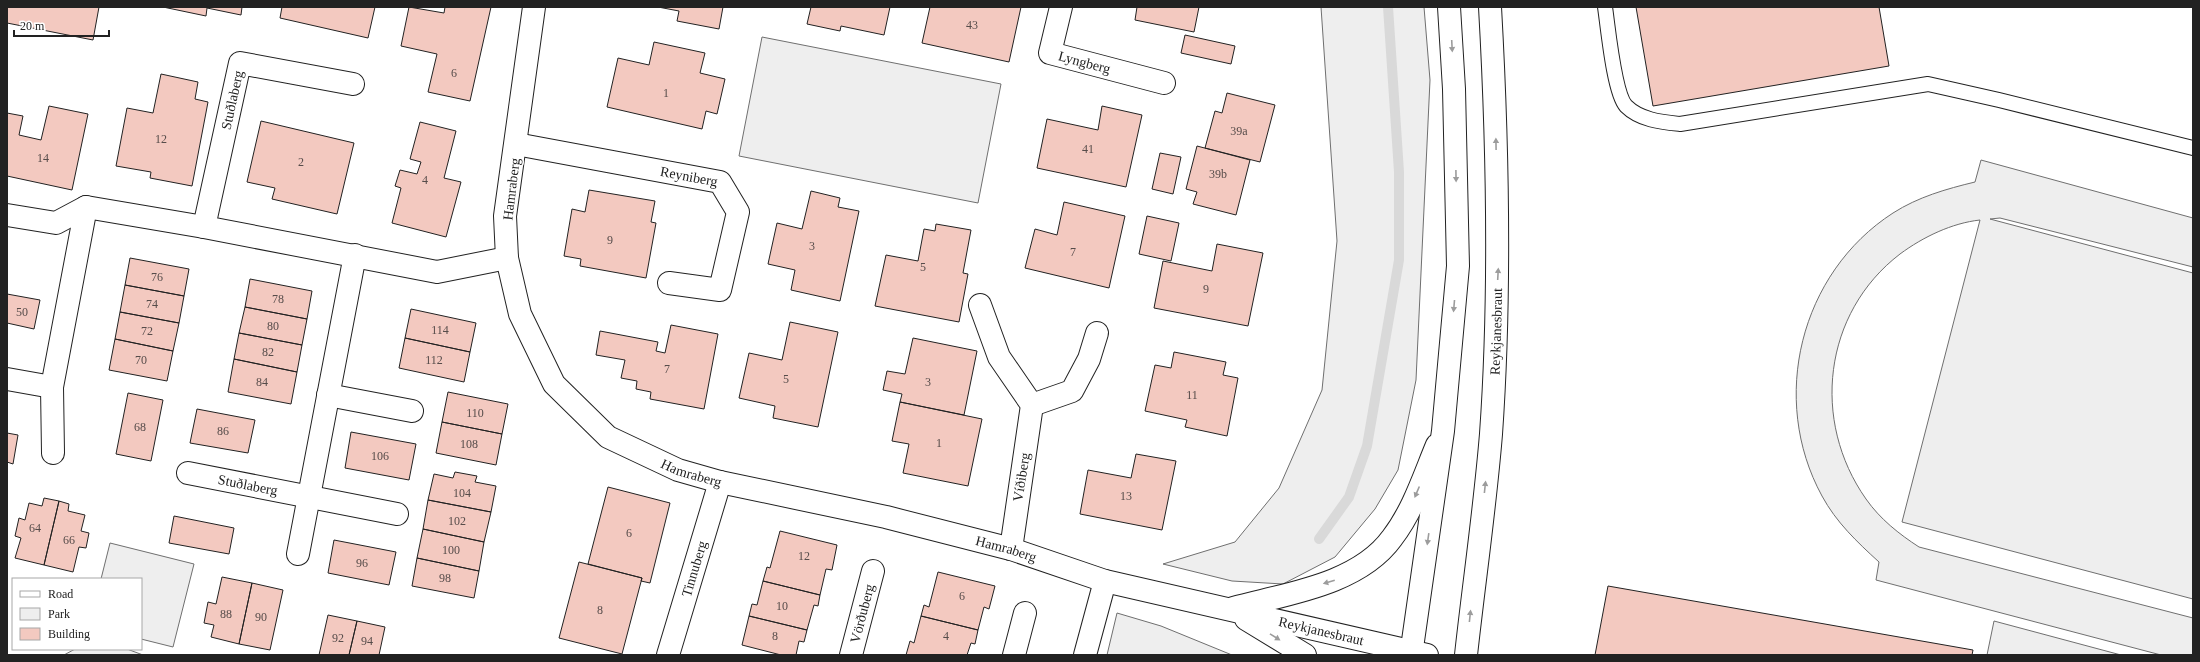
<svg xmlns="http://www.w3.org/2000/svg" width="2200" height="662" viewBox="0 0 2200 662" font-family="'Times New Roman',serif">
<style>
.green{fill:#eee;stroke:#6f6f6f}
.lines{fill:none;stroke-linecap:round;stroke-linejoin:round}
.stream{stroke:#d9d9d9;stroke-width:10}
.building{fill:#f3c9c0;stroke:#222}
.service-casing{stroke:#222;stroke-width:16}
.minor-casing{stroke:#222;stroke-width:24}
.tertiary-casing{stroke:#222;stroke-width:24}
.trunk-casing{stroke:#222;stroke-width:24}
.service{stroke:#fff;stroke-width:14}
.minor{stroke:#fff;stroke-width:22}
.tertiary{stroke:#fff;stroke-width:22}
.trunk{stroke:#fff;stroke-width:22}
.oneway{fill:#9c9c9c}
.labels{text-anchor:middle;stroke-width:3;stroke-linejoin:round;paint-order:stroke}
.number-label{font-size:12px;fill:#564c4a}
.street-label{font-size:14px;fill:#222;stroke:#fff}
</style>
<rect width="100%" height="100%" fill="#fff"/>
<!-- green -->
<path class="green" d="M 1321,7 L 1424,7 L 1430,80 L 1416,380 L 1398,470 L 1375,509 L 1335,557 L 1283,584 L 1232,581 L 1163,564 L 1235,542 L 1279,488 L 1322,390 L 1337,241 Z
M 762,37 L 1001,84 L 978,203 L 739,156 Z
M 1981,160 L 2193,218 L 2193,267 L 2000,218 L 1990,219 L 2193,273 L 2193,599 L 1902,522 L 1980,220 C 1952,223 1923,237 1900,254 C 1823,313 1811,421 1866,499 C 1880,519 1899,534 1919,547 L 2193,618 L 2193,655 L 2161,655 L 1876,580 L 1879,562 C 1857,542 1836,522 1822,496 C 1769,399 1800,273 1893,213 C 1918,197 1946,189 1975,182 Z
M 110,543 L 194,564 L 173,647 L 141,639 L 141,579 L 101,579 Z
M 1117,613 L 1161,626 L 1232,655 L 1107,655 Z
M 1994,621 L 2121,655 L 1987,655 Z
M 75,649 L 127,649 L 143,655 L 64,655 Z"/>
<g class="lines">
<!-- stream -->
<path class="stream" d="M 1319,539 L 1349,497 L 1367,446 L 1399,260 L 1399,172 L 1388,7"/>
</g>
<!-- building -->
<path class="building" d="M 7,7 L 99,7 L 93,40 L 7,23 Z
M 163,7 L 242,7 L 241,15 L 207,8 L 206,16 Z
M 282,7 L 375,7 L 368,38 L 280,18 Z
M 409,7 L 444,13 L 445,7 L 491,7 L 470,101 L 428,92 L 437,54 L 401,46 Z
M 658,7 L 723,7 L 719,29 L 677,21 L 679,11 Z
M 811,7 L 890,7 L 884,35 L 841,26 L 840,31 L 807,24 Z
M 930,7 L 1021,7 L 1009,62 L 922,43 Z
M 1137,7 L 1199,7 L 1194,32 L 1135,20 Z
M 1636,7 L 1879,7 L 1889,66 L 1653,106 Z
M 1185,35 L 1235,46 L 1231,64 L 1181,53 Z
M 654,42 L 705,53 L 700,73 L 725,79 L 717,114 L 706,111 L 702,129 L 607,107 L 618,58 L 649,65 Z
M 161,74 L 198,82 L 195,99 L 208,102 L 192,186 L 150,178 L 151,172 L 116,166 L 127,108 L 153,113 Z
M 1227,93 L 1275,105 L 1260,162 L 1205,148 L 1215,111 L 1222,113 Z
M 49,106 L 88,114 L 72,190 L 7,176 L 7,113 L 23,116 L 19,135 L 41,140 Z
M 1102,106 L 1142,115 L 1126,187 L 1037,168 L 1047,119 L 1098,130 Z
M 261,121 L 354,143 L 337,214 L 272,199 L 275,188 L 247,182 Z
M 420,122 L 456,131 L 444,178 L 461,182 L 446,237 L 392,223 L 401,188 L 395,186 L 400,170 L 417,174 L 421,162 L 410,159 Z
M 1197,146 L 1250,160 L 1236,215 L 1193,204 L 1197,192 L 1186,189 Z
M 1160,153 L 1181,157 L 1173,194 L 1152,189 Z
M 589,190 L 655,201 L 651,222 L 656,223 L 646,278 L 580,266 L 581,259 L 564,256 L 572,209 L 585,212 Z
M 811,191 L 840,198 L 838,207 L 859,211 L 840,301 L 791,290 L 795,270 L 768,264 L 777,223 L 802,229 Z
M 1064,202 L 1125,216 L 1109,288 L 1025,268 L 1035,229 L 1057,235 Z
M 1147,216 L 1179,223 L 1171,261 L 1139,254 Z
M 936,224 L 971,230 L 963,273 L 968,274 L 959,322 L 875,306 L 886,255 L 918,261 L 924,229 L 935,231 Z
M 1217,244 L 1263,253 L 1248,326 L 1154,308 L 1163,261 L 1212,271 Z
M 130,258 L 189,269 L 184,296 L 125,285 Z
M 250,279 L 312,291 L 307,319 L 245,307 Z
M 125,285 L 184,296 L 179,323 L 120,312 Z
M 7,294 L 40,300 L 34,329 L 7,323 Z
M 245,307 L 307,319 L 302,345 L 239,333 Z
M 411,309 L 476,323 L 470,352 L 405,338 Z
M 120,312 L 179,323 L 173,351 L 115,339 Z
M 790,322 L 838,332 L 818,427 L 773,418 L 775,406 L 739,398 L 749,353 L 782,360 Z
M 671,325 L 718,334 L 704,409 L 650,399 L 651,392 L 636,389 L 637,381 L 621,378 L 625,360 L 596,355 L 600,331 L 658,342 L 656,351 L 665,353 Z
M 239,333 L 302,345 L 297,372 L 234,359 Z
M 405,338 L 470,352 L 464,382 L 399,368 Z
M 913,338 L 977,351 L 964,415 L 900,402 L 902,394 L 883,390 L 887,371 L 905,374 Z
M 115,339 L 173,351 L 167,381 L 109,370 Z
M 1174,352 L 1226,362 L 1223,375 L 1238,378 L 1227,436 L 1185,427 L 1187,420 L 1145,411 L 1155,365 L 1171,368 Z
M 234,359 L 297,372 L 291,404 L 228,392 Z
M 448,392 L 508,404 L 502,434 L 442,422 Z
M 128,393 L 163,400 L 151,461 L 116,454 Z
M 900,402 L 982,419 L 968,486 L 903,473 L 909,444 L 892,441 Z
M 197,409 L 255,420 L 248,453 L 190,443 Z
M 442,422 L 502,434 L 496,465 L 436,453 Z
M 351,432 L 416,444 L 409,480 L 345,468 Z
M 7,433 L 18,435 L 13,464 L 7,462 Z
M 1136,454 L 1176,461 L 1162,530 L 1080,514 L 1088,470 L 1131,478 Z
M 455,472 L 477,476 L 475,482 L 496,486 L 491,512 L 428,500 L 434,474 L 453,478 Z
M 608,487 L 670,503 L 650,583 L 641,581 L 642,578 L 588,564 Z
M 44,498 L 59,501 L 44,565 L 15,558 L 21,538 L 15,536 L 19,518 L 25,520 L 29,503 L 42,506 Z
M 428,500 L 491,512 L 484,542 L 423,529 Z
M 59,501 L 69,504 L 68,511 L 85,515 L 81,531 L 89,533 L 86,548 L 79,547 L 73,572 L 44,565 Z
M 174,516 L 234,528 L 229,554 L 169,543 Z
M 423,529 L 484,542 L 479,571 L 417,558 Z
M 780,531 L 837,545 L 832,570 L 826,569 L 820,595 L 763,581 L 767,567 L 770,568 Z
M 334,540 L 396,552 L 389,585 L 328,573 Z
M 417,558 L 479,571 L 474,598 L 412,586 Z
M 579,562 L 642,578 L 622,654 L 559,638 Z
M 938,572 L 995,586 L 989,609 L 984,607 L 978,630 L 921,616 L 924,605 L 929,607 Z
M 222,577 L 252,583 L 239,644 L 211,637 L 214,625 L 204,623 L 208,602 L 216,604 Z
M 763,581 L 820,595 L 818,606 L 814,605 L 807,630 L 749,616 L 752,604 L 757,605 Z
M 252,583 L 283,590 L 270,650 L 239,644 Z
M 1608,586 L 1973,650 L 1972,655 L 1595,655 Z
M 328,615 L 357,621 L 349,655 L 319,655 Z
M 749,616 L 807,630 L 804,642 L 799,641 L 796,655 L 781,655 L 742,645 Z
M 921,616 L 978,630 L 975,644 L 971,643 L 967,655 L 906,655 L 910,641 L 914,643 Z
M 357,621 L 385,627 L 379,655 L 349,655 Z"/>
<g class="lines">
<defs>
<path id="service" d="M 1605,7 C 1608,27 1614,93 1626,106 C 1640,120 1661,122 1680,124 L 1928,84 L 1999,100 L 2193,148"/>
<g id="minor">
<path id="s1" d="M 1061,7 L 1050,53 L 1164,83"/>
<path id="s2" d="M 516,144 L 720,182 L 738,212 L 720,290 L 669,283"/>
<path d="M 7,215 L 56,223 L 86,207 L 204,227 L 437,272 L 507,258"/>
<path id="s3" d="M 204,227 L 240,63 L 353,84"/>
<path d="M 980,305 L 999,357 L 1032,405 L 1011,549"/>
<path d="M 7,379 L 52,387"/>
<path d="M 328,395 L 412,411"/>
<path d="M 1032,405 L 1072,391 L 1089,359 L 1097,333"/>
<path d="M 53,453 L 52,387 L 86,207"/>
<path id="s4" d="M 188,473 L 397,514"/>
<path d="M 298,554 L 355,255"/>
<path id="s5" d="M 668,655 L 720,482"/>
<path id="s6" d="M 851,655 L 873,571"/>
<path d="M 1014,655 L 1025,613"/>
<path d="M 1085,655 L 1105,581"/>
</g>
<g id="tertiary">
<path id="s7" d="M 534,7 L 505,216 L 507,258 L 520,314 L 554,384 L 608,437 L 678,470 L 720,482 L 886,517 L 1011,549 L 1105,581 L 1427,655"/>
<path d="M 1233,608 C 1285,594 1358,585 1392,538 C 1413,511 1424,476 1437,445"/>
<path d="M 1246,619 L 1305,655"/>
</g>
<g id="trunk">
<path d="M 1411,655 L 1443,431 L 1458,266 L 1454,89 L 1449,7"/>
<path id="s8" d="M 1466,655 C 1474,582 1485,508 1491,434 C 1501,292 1498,149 1490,7"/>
</g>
</defs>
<!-- service casing -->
<use href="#service" class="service-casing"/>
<!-- minor casing -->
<use href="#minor" class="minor-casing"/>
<!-- tertiary casing -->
<use href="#tertiary" class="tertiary-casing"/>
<!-- trunk casing -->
<use href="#trunk" class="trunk-casing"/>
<!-- service -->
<use href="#service" class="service"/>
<!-- minor -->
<use href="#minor" class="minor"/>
<!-- tertiary -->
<use href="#tertiary" class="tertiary"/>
<!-- trunk -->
<use href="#trunk" class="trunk"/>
</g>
<!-- one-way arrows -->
<defs><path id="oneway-solid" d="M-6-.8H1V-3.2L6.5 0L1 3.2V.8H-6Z"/></defs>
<g class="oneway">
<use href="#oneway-solid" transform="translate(1452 46) rotate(87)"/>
<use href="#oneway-solid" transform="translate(1496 144) rotate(-91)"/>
<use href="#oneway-solid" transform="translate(1456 176) rotate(89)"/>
<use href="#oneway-solid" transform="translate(1498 274) rotate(-87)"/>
<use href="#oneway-solid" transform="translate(1454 306) rotate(95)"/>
<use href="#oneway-solid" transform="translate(1485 487) rotate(-84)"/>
<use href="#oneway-solid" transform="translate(1417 492) rotate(113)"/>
<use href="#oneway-solid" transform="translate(1428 539) rotate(98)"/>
<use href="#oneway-solid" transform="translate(1329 582) rotate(164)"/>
<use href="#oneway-solid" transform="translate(1470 616) rotate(-84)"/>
<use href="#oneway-solid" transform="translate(1275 637) rotate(32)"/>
</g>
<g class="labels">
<!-- number labels -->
<g class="number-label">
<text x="972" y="29">43</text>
<text x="454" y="77">6</text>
<text x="666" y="97">1</text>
<text x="1239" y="135">39a</text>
<text x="161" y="143">12</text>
<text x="1088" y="153">41</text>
<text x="43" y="162">14</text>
<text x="301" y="166">2</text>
<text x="1218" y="178">39b</text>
<text x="425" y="184">4</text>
<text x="610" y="244">9</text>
<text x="812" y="250">3</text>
<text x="1073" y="256">7</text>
<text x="923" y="271">5</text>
<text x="157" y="281">76</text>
<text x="1206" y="293">9</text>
<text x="278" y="303">78</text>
<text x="152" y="308">74</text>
<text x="22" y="316">50</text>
<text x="273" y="330">80</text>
<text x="440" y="334">114</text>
<text x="147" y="335">72</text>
<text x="268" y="356">82</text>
<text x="141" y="364">70</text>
<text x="434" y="364">112</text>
<text x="667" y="373">7</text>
<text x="786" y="383">5</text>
<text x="262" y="386">84</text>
<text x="928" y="386">3</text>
<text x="1192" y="399">11</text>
<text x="475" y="417">110</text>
<text x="140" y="431">68</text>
<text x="223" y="435">86</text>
<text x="939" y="447">1</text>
<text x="469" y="448">108</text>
<text x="380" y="460">106</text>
<text x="462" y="497">104</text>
<text x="1126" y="500">13</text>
<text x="457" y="525">102</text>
<text x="35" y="532">64</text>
<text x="629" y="537">6</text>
<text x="69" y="544">66</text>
<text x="451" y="554">100</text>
<text x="804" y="560">12</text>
<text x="362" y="567">96</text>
<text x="445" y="582">98</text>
<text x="962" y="600">6</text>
<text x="782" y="610">10</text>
<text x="600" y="614">8</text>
<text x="226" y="618">88</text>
<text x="261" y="621">90</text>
<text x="775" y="640">8</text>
<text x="946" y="640">4</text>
<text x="338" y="642">92</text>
<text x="367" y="645">94</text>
</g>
<!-- street labels -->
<g class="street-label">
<text dy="5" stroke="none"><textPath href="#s1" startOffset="83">Lyngberg</textPath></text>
<text dy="5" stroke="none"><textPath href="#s3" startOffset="130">Stuðlaberg</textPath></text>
<text dy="5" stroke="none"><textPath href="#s2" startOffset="176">Reyniberg</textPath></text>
<text transform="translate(511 189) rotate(-83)" y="5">Hamraberg</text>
<text dy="5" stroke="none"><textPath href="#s8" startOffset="325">Reykjanesbraut</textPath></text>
<text dy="5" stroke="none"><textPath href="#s7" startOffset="555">Hamraberg</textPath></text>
<text transform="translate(1021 477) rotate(-81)" y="5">Víðiberg</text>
<text dy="5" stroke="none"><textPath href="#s4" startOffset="61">Stuðlaberg</textPath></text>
<text dy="5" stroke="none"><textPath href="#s7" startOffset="879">Hamraberg</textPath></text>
<text dy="5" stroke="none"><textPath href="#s5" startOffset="90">Tinnuberg</textPath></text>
<text dy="5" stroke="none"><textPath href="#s6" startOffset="43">Vörðuberg</textPath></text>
<text dy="5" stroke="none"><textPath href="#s7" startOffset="1205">Reykjanesbraut</textPath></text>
</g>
</g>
<!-- border -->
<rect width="2200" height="662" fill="none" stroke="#222222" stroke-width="16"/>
<!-- legend -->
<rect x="12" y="578" width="130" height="72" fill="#ffffff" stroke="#a7a7a7"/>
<rect x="20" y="591" width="20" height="6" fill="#ffffff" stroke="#a7a7a7"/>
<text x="48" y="598" font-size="12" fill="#222222">Road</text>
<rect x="20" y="608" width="20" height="12" fill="#eeeeee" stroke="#a7a7a7"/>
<text x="48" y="618" font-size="12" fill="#222222">Park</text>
<rect x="20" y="628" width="20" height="12" fill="#f3c9c0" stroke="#a7a7a7"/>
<text x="48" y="638" font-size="12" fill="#222222">Building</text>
<!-- scale -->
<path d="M14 30v6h95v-6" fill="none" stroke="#222222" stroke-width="2"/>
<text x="20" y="30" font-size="12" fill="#222222" stroke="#ffffff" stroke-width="3" paint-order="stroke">20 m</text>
</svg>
